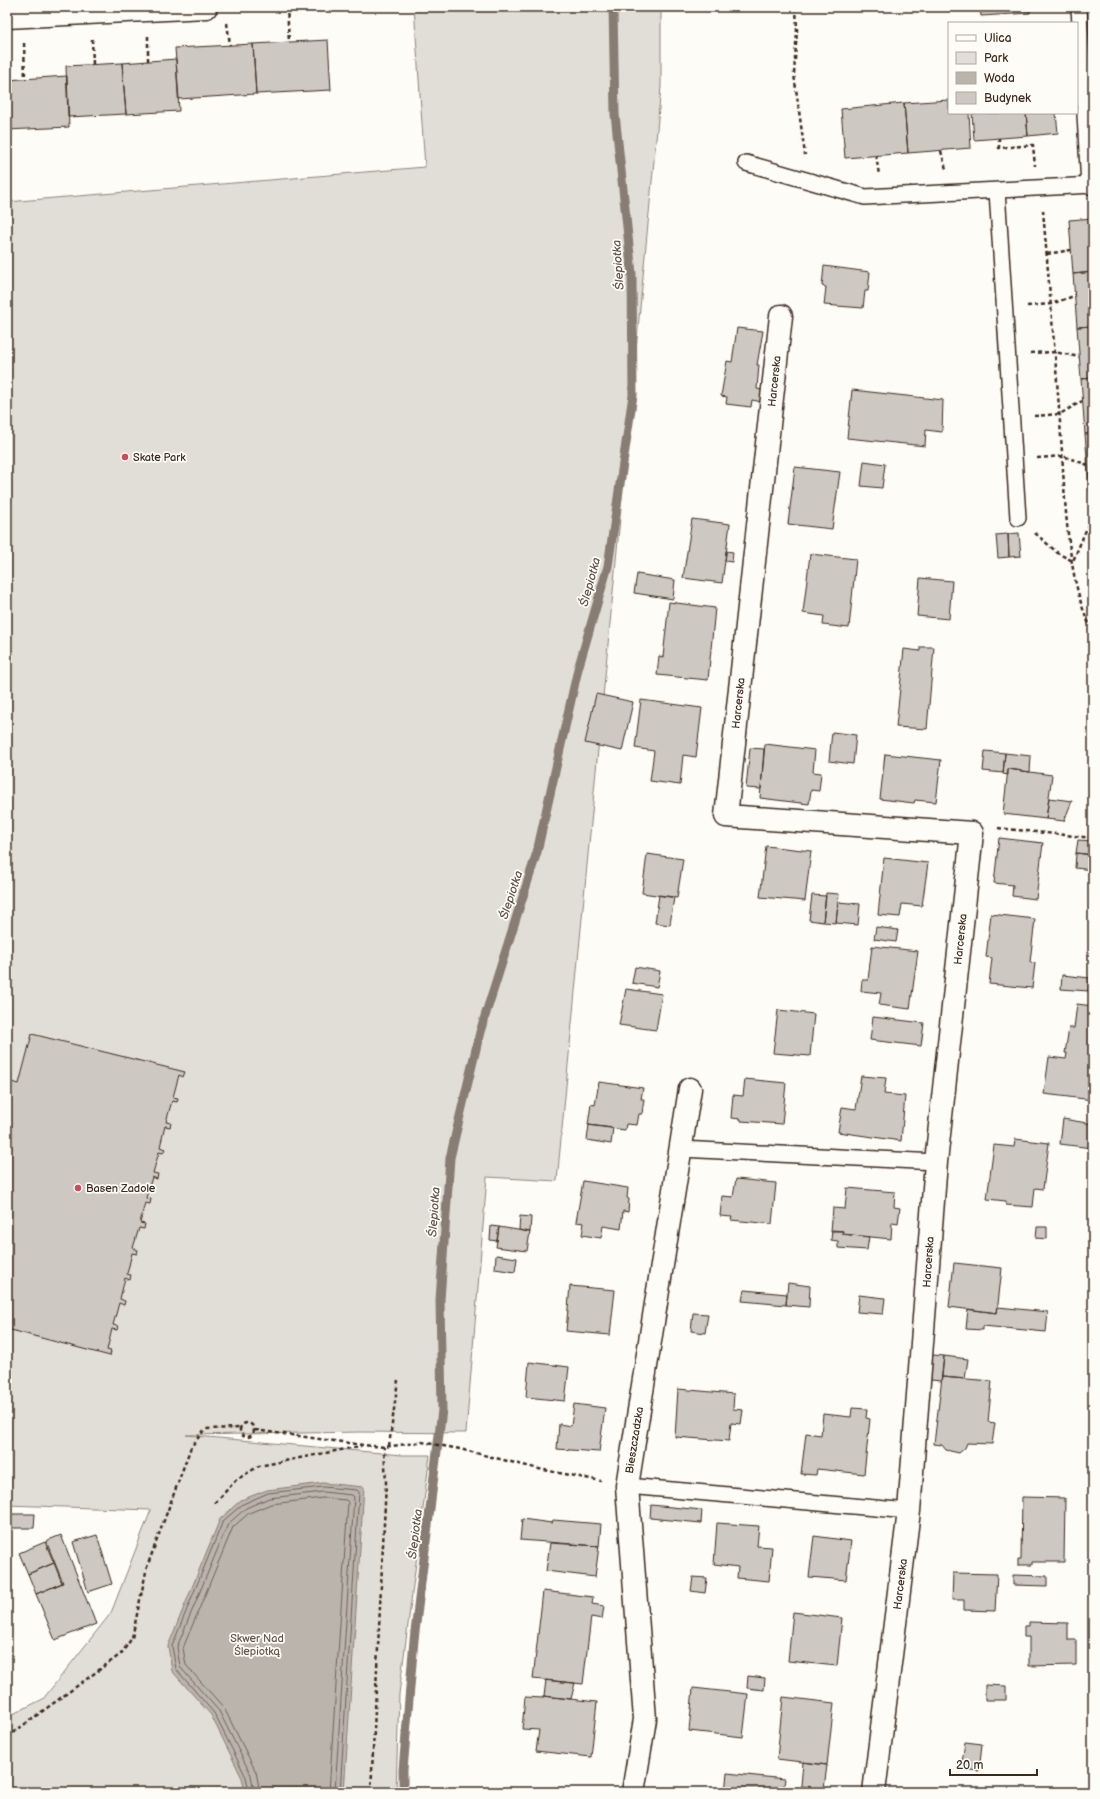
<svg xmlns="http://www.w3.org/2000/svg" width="1100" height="1799" viewBox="0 0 1100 1799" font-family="'Balsamiq Sans',sans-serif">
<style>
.green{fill:#e1ded7;stroke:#8e847a}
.water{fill:#bbb4ad;stroke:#887d74}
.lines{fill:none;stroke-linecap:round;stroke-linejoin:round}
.shore{stroke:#6e6157;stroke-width:1}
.stream{stroke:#887d74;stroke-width:9}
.building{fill:#cdc8c2;stroke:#3b2a1e}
.service-casing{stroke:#3b2a1e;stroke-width:18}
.minor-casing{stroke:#3b2a1e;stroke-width:25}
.path{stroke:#3b2a1e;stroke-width:2.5;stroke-dasharray:4 3;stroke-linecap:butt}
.service{stroke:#fdfcf7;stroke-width:15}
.minor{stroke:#fdfcf7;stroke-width:22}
.poi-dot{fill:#d1495b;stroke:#fdfcf7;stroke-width:1.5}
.labels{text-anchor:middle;stroke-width:3.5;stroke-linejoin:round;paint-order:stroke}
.street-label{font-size:11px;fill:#3b2a1e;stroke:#fdfcf7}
.poi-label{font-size:11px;fill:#3b2a1e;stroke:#fdfcf7;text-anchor:start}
.park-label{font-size:11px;fill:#64574c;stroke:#fdfcf7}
.water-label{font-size:12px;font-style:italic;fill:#615349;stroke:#fdfcf7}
</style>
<rect width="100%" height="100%" fill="#fdfcf7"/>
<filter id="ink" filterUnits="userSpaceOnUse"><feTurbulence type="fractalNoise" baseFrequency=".025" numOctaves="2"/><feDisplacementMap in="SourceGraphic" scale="8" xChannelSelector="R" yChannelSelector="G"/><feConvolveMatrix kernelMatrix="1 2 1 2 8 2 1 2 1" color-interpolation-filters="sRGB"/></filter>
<g filter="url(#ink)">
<!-- green -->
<path class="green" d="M 414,7 L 661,7 L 661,87 L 557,1181 L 487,1177 L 466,1433 L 361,1432 L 186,1435 L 402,1455 L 430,1455 L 399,1694 L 396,1792 L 7,1792 L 7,1717 L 43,1699 L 111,1613 L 151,1510 L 7,1505 L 7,202 L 425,167 Z"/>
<!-- water -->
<path class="water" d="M 323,1483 L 364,1487 L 344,1792 L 245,1792 L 242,1778 L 211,1715 L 172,1671 L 168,1646 L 220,1519 L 241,1500 L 267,1490 Z"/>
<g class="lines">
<!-- shore -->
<path class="shore" d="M 249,1792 L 246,1777 L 214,1713 L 176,1669 L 172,1646 L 223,1521 L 243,1504 L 268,1493 L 323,1487 L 357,1490 L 359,1492 L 340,1792
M 254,1792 L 251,1775 L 219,1711 L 180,1667 L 177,1647 L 228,1524 L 246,1508 L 269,1498 L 323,1492 L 352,1495 L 354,1497 L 335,1792
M 260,1792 L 256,1772 L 224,1708 L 186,1665 L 183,1648 L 233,1527 L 249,1513 L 271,1504 L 323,1498 L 346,1500 L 348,1502 L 329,1792"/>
<!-- stream -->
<path class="stream" d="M 403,1792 L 403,1770 L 414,1640 L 442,1410 L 440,1300 L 450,1158 L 480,1032 L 537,852 L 578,669 L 608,566 L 633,395 L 632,274 L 615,114 L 613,7"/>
</g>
<!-- building -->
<path class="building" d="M 980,7 L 1030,7 L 1030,13 L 981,16 Z
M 328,40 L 331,90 L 256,94 L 253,44 Z
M 253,44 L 256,94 L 179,99 L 175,48 Z
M 176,59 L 179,111 L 126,114 L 122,63 Z
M 122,63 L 126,114 L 68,117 L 66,66 Z
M 67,76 L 69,127 L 7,130 L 7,80 Z
M 949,100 L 949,113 L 969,113 L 971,148 L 908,153 L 904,103 Z
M 904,103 L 908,153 L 845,158 L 841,109 Z
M 972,113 L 1026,113 L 1028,136 L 974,140 Z
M 1026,113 L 1056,113 L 1058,133 L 1028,136 Z
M 1093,218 L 1093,272 L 1073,274 L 1069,220 Z
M 824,266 L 870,272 L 868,291 L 865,291 L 863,308 L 824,305 L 826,287 L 822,286 Z
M 1093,272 L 1093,326 L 1077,327 L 1073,274 Z
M 1093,326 L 1093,378 L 1081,379 L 1077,327 Z
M 737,328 L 763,331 L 757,365 L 759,365 L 757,389 L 763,390 L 762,402 L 752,400 L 751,407 L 726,404 L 727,397 L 721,396 L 727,361 L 732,362 Z
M 1093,378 L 1093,433 L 1085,434 L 1081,379 Z
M 852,390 L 943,400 L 942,432 L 926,430 L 925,446 L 847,438 Z
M 1093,433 L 1093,492 L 1090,492 L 1085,434 Z
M 864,461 L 885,464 L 882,488 L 861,486 Z
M 795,467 L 840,472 L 832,529 L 788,524 Z
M 1090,492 L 1093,492 L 1093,537 L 1091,518 Z
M 692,519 L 730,524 L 722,583 L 683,578 Z
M 1019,533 L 1021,556 L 1009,557 L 1008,534 Z
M 1008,534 L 1009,557 L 998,558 L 996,535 Z
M 726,551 L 733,552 L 732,562 L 725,561 Z
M 810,554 L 856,559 L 849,628 L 823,625 L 824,616 L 803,613 Z
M 637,574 L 675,580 L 673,599 L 634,593 Z
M 920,578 L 952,581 L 949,619 L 917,616 Z
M 669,602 L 715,608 L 708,680 L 657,675 L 659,656 L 663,657 Z
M 920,647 L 934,647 L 927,729 L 896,727 L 904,649 L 920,651 Z
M 596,694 L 633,702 L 622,751 L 585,743 Z
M 641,700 L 702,708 L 696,757 L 683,755 L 680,785 L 650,781 L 654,751 L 635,748 Z
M 832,732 L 856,735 L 853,764 L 829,761 Z
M 765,744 L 815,750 L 813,772 L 821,773 L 819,791 L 811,790 L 809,804 L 760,798 Z
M 750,748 L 764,749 L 761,789 L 746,788 Z
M 985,751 L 1005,753 L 1003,773 L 983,771 Z
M 1005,753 L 1031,756 L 1030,772 L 1008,769 L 1008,775 L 1003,774 Z
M 885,754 L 941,760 L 936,802 L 915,800 L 914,803 L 880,799 Z
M 1008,769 L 1052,775 L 1046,819 L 1003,814 Z
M 1049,798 L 1072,801 L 1064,821 L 1046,819 Z
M 999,838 L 1043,843 L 1036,899 L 1012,896 L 1013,885 L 994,883 Z
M 1078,840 L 1093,841 L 1093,855 L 1076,853 Z
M 766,846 L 811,851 L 805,901 L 760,897 Z
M 1076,853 L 1093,855 L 1093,870 L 1075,868 Z
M 647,854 L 683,859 L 677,898 L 642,893 Z
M 884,858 L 928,863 L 922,906 L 902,904 L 900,917 L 878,915 Z
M 826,893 L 839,894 L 836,923 L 823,922 Z
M 659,895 L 674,897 L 670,925 L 655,923 Z
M 812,895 L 826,896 L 823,922 L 809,920 Z
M 838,902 L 860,904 L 858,925 L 836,923 Z
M 991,914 L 1035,919 L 1030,962 L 1035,963 L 1032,988 L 989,984 L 992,958 L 986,957 Z
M 876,927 L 898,930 L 896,942 L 874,939 Z
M 872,946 L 918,951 L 910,1009 L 879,1005 L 881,993 L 861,991 L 862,980 L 868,980 Z
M 635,967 L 660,971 L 657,987 L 632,983 Z
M 1062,975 L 1090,978 L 1088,991 L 1061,989 Z
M 626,989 L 662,994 L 656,1030 L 619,1025 Z
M 1077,1004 L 1093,1006 L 1093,1100 L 1044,1094 L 1049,1057 L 1066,1059 L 1067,1053 L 1065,1053 L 1069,1028 L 1074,1028 Z
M 778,1010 L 814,1014 L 810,1056 L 773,1053 Z
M 873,1017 L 924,1023 L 921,1046 L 870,1040 Z
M 32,1034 L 185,1072 L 183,1077 L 179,1075 L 173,1097 L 178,1098 L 177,1102 L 172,1101 L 166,1122 L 171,1123 L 170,1127 L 165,1126 L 160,1147 L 165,1149 L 163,1153 L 159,1152 L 153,1173 L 158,1174 L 157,1179 L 152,1177 L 146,1198 L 151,1199 L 150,1204 L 145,1203 L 140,1223 L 145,1224 L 144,1229 L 139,1228 L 133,1248 L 138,1250 L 137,1254 L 132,1253 L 127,1274 L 131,1275 L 130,1280 L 125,1278 L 120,1299 L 125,1301 L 124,1305 L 119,1303 L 113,1325 L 118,1326 L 117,1330 L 112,1329 L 107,1350 L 111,1351 L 110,1356 L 7,1329 L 7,1081 L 19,1084 Z
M 861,1076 L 886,1078 L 884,1094 L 905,1096 L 901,1141 L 838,1132 L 842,1107 L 856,1109 Z
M 745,1079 L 786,1083 L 782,1124 L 741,1121 L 741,1119 L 731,1118 L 733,1095 L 743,1096 Z
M 599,1082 L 643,1088 L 641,1099 L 644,1099 L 642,1114 L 639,1114 L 637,1125 L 626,1124 L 625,1130 L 588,1125 L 591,1104 L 595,1105 Z
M 1063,1119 L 1093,1124 L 1092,1148 L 1060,1144 Z
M 589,1125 L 613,1128 L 611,1144 L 587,1140 Z
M 1015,1139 L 1049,1143 L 1043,1189 L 1035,1188 L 1033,1207 L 1006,1205 L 1006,1201 L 987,1199 L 994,1145 L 1014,1147 Z
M 736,1179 L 776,1183 L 772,1224 L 731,1220 L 732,1217 L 720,1216 L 722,1196 L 733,1197 Z
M 583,1181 L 628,1188 L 627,1198 L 629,1199 L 628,1212 L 623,1211 L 621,1229 L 603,1226 L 601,1238 L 582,1235 L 584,1223 L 576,1222 Z
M 847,1188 L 895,1192 L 894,1207 L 900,1208 L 898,1223 L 892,1222 L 891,1239 L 842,1234 L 843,1231 L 831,1231 L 833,1208 L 845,1209 Z
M 520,1216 L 531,1217 L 530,1232 L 519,1230 Z
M 491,1226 L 499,1227 L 497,1241 L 490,1240 Z
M 499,1227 L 530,1232 L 527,1251 L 496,1247 Z
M 1037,1227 L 1047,1227 L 1047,1239 L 1036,1238 Z
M 832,1230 L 843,1231 L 842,1234 L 869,1237 L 867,1250 L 838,1248 L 838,1241 L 831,1240 Z
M 496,1255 L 517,1258 L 515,1272 L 495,1269 Z
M 954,1263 L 1002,1268 L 997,1313 L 949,1307 Z
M 788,1283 L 810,1286 L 809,1307 L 786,1305 Z
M 570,1286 L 615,1290 L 610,1335 L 566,1331 Z
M 744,1290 L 787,1294 L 786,1305 L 742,1301 Z
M 859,1295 L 885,1298 L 883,1314 L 857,1312 Z
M 998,1307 L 1048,1312 L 1046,1332 L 983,1326 L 983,1330 L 966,1329 L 968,1309 L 997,1313 Z
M 693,1313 L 708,1314 L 705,1333 L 691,1331 Z
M 923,1354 L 944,1356 L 941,1381 L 921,1379 Z
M 944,1356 L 968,1359 L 965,1379 L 942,1377 Z
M 529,1362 L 569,1367 L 565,1401 L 526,1397 Z
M 942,1377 L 992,1381 L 988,1422 L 995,1423 L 992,1444 L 967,1443 L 965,1448 L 959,1453 L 946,1450 L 942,1445 L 934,1444 Z
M 678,1389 L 734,1394 L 733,1409 L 743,1410 L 741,1424 L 731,1423 L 729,1441 L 675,1437 Z
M 574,1404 L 605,1408 L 599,1452 L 557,1449 L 559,1424 L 571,1426 Z
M 852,1408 L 867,1409 L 866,1418 L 870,1419 L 864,1474 L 817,1469 L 816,1475 L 801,1474 L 806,1433 L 821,1435 L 823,1414 L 851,1417 Z
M 1022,1497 L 1065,1498 L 1064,1562 L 1032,1562 L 1032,1565 L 1018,1565 L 1018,1559 L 1021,1559 Z
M 651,1505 L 702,1510 L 701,1523 L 650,1518 Z
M 9,1514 L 35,1514 L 34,1528 L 9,1528 Z
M 522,1519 L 552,1523 L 553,1520 L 601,1524 L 599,1546 L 520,1540 Z
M 717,1523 L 759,1526 L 757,1546 L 772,1547 L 769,1581 L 737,1578 L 738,1567 L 714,1564 Z
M 61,1535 L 96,1624 L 55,1640 L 36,1594 L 63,1583 L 46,1541 Z
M 97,1535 L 112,1584 L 88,1592 L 73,1542 Z
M 814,1536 L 851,1541 L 846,1580 L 809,1577 Z
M 45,1542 L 54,1563 L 28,1574 L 19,1553 Z
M 550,1543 L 599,1546 L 595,1577 L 546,1571 Z
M 54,1563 L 62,1583 L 36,1594 L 28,1574 Z
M 953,1573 L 997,1574 L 995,1611 L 964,1610 L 964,1600 L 952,1600 Z
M 1013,1575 L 1047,1576 L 1047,1586 L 1013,1585 Z
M 693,1577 L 707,1578 L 705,1593 L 691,1591 Z
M 543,1591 L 593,1597 L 592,1604 L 604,1606 L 602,1619 L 591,1617 L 583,1684 L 533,1679 Z
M 793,1612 L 842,1618 L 837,1666 L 788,1661 Z
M 1029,1622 L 1068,1623 L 1068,1640 L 1076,1640 L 1076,1665 L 1029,1666 L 1029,1637 L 1024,1637 L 1024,1626 L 1029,1626 Z
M 748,1676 L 765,1678 L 764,1690 L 747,1688 Z
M 546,1680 L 575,1683 L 571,1699 L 544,1696 Z
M 985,1685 L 1006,1686 L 1006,1700 L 985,1700 Z
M 693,1688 L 748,1694 L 743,1737 L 689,1731 Z
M 543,1696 L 597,1702 L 591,1757 L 536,1751 L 539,1730 L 522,1729 L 525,1697 L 543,1698 Z
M 783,1697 L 834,1703 L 827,1765 L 777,1759 Z
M 965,1742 L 982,1744 L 979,1771 L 961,1769 Z
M 803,1762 L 827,1765 L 824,1789 L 801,1786 Z
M 727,1773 L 785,1779 L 783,1792 L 725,1792 Z"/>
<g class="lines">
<defs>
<path id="service" d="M 1079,7 L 1089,186
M 746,163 L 865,197 L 1093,185
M 997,191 L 1018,518
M 681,1149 L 936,1162
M 627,1486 L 909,1511"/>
<path id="minor" d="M 7,17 L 206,7
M 781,316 L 726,816 L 972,833 L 936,1162 L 909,1511 L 874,1792
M 633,1792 L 645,1719 L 627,1486 L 690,1089"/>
</defs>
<!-- service casing -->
<use href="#service" class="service-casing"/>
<!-- minor casing -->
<use href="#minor" class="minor-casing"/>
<!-- path -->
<path class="path" d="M 287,7 L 289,42
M 796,7 L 797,30 L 794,74 L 805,155
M 227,23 L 230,45
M 148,36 L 148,61
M 92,39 L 93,64
M 24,43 L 25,79
M 999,138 L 999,148 L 1033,145 L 1035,166
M 941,151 L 946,169
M 876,155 L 879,175
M 1043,210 C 1049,286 1056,361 1061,437 C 1065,491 1066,585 1093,631
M 1047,254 L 1071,250
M 1027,306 L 1051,304 L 1074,296
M 1030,353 L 1055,352 L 1079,357
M 1034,416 L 1060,414 L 1082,401
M 1037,458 L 1063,456 L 1088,465
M 1035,533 L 1059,554 L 1073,561 L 1091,518
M 998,828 L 1093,838
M240 1430a7 7 0 1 1 14 0a7 7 0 1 1-14 0Z
M 255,1430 L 363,1445 L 384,1447 L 422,1442 L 460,1449 L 539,1469 L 601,1481
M 389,1446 L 398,1380
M 215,1503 L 236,1480 L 259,1466 L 361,1446
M 7,1737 L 121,1654 L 132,1638 L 147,1567 L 191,1447 L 205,1429 L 240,1428
M 371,1792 L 386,1483 L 384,1447"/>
<!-- service -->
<use href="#service" class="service"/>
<!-- minor -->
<use href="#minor" class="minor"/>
</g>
</g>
<!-- markers -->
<g class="poi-dot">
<circle cx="125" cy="457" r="4"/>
<circle cx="78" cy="1188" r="4"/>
</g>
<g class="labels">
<!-- street labels -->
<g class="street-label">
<text transform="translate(774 381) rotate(-84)" y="4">Harcerska</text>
<text transform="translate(738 703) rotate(-84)" y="4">Harcerska</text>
<text transform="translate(960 939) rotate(-84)" y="4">Harcerska</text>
<text transform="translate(928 1262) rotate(-86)" y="4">Harcerska</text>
<text transform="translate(634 1440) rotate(-81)" y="4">Bieszczadzka</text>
<text transform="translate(900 1584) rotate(-83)" y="4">Harcerska</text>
</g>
<!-- poi labels -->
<g class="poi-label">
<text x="133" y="461">Skate Park</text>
<text x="86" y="1192">Basen Zadole</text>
</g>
<!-- park labels -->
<g class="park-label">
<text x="257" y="1642">Skwer Nad<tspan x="257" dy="13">Ślepiotką</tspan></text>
</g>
<!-- water labels -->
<g class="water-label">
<text transform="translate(618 265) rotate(-94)" y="4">Ślepiotka</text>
<text transform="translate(590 582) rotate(-75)" y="4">Ślepiotka</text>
<text transform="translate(511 895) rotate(-72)" y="4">Ślepiotka</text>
<text transform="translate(434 1212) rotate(-86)" y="4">Ślepiotka</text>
<text transform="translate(415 1534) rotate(-83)" y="4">Ślepiotka</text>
</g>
</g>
<!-- margin -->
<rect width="1100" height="1799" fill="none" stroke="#fdfcf7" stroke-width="24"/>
<rect x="12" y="12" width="1076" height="1775" fill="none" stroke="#3b2a1e" stroke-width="1.5" filter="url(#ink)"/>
<!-- legend -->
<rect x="948" y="22" width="130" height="92" fill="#fdfcf7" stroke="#afa8a0"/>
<rect x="956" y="35" width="20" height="6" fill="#fdfcf7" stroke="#afa8a0"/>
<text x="984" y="42" font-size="12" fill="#3b2a1e">Ulica</text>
<rect x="956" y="52" width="20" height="12" fill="#e1ded7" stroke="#afa8a0"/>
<text x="984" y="62" font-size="12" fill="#3b2a1e">Park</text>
<rect x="956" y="72" width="20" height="12" fill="#bbb4ad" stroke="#afa8a0"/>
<text x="984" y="82" font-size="12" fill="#3b2a1e">Woda</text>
<rect x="956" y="92" width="20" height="12" fill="#cdc8c2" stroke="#afa8a0"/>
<text x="984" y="102" font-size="12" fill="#3b2a1e">Budynek</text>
<!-- scale -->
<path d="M950 1769v6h87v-6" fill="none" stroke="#3b2a1e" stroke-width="2"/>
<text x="956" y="1769" font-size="12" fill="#3b2a1e" stroke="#fdfcf7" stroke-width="3" paint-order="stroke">20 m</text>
</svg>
